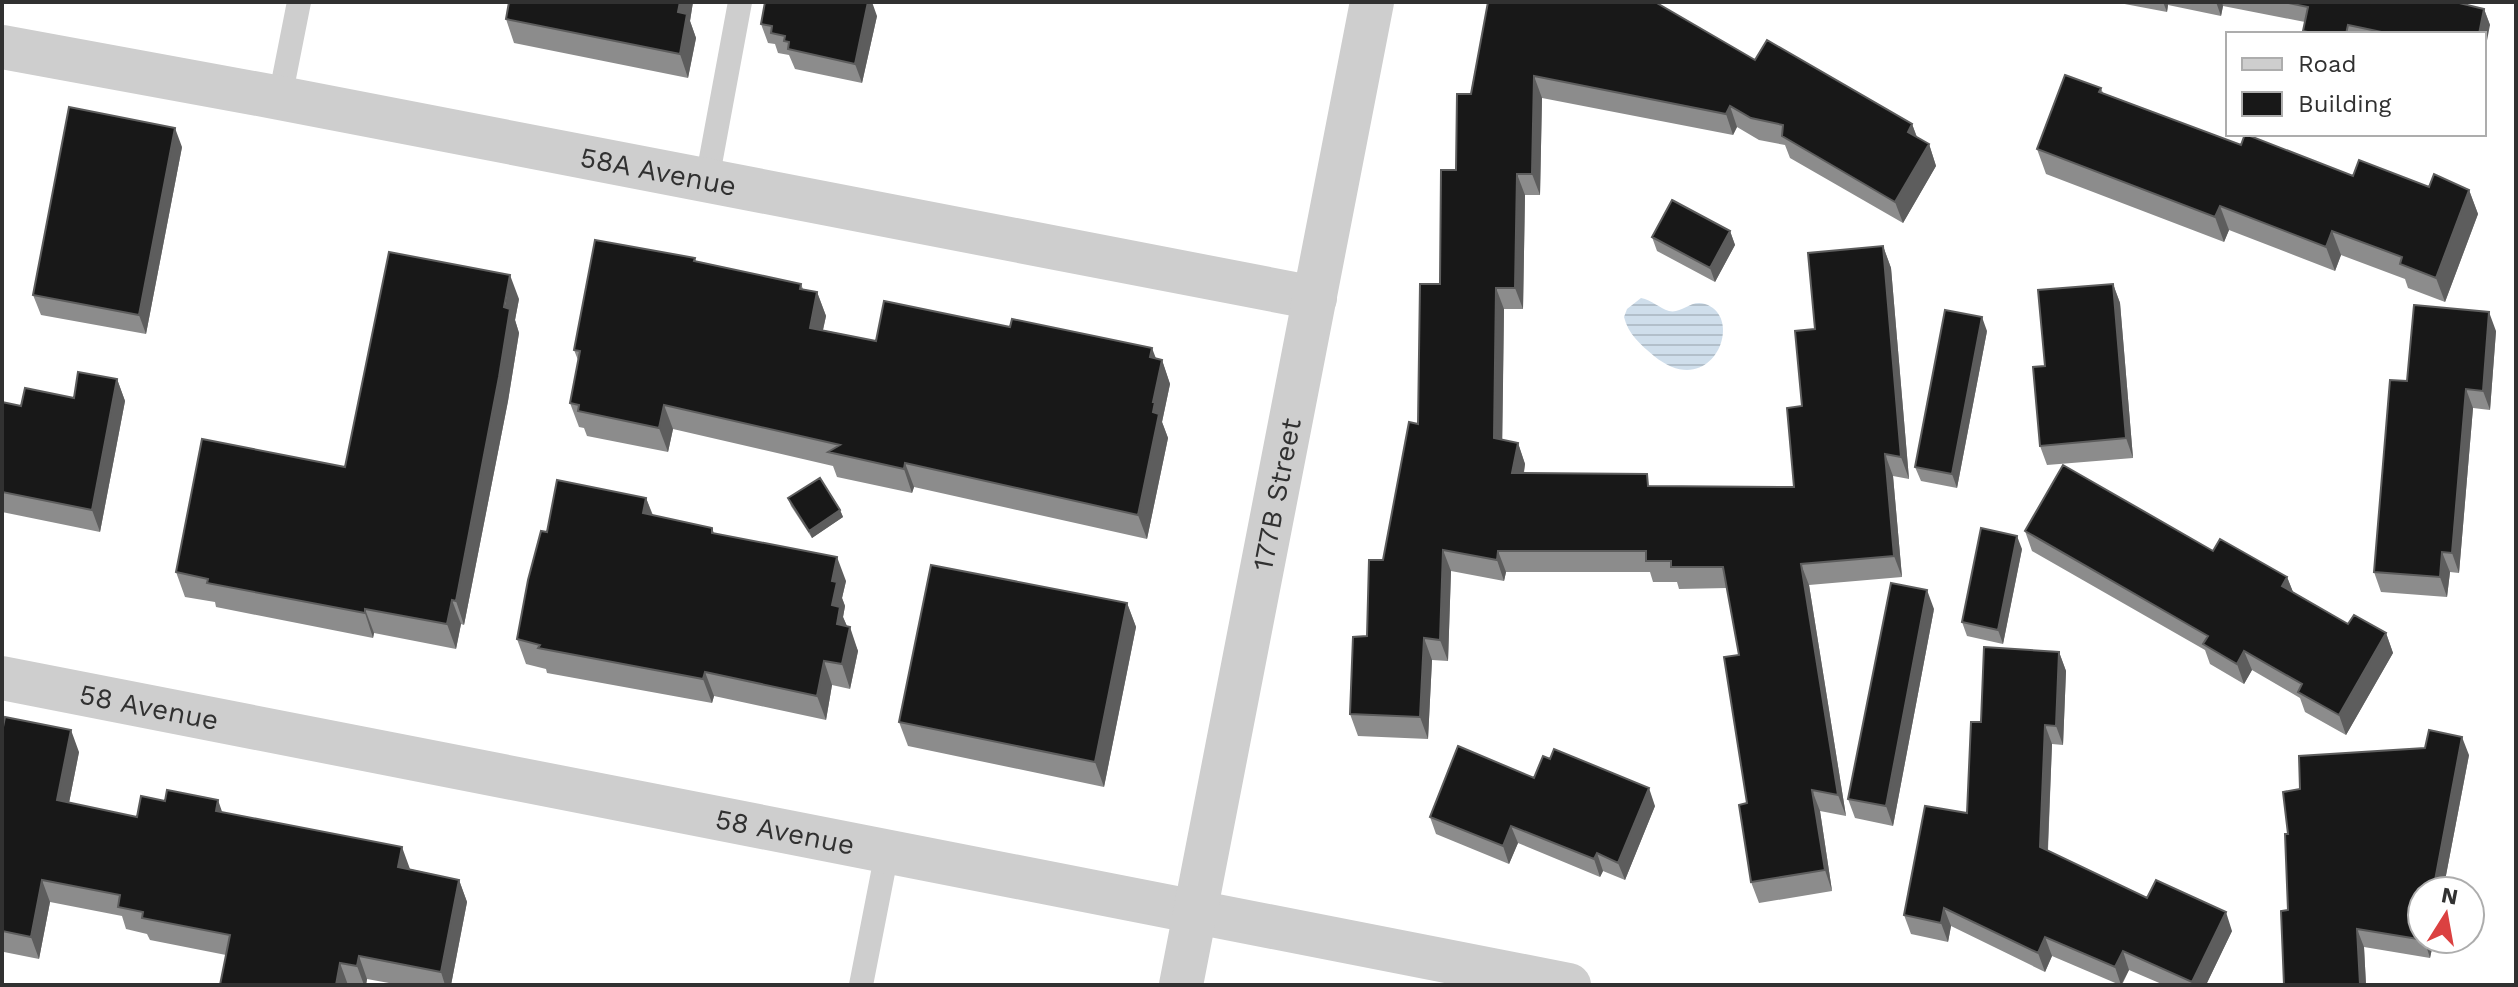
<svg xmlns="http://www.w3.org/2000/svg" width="2518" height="987" viewBox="0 0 2518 987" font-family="'Work Sans',sans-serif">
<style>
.water{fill:url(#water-rules)}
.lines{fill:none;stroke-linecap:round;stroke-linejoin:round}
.service{stroke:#cecece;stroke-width:24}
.minor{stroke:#cecece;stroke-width:44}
.tertiary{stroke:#cecece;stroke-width:44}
.wall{fill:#8c8c8c}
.shaded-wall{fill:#5d5d5d}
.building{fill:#181818;stroke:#5d5d5d;stroke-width:2}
.labels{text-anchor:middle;stroke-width:8;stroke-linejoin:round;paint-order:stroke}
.street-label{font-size:28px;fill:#313131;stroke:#fff}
</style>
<defs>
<pattern id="water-rules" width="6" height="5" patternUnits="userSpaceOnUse" patternTransform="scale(2)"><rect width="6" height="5" fill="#cfdeeb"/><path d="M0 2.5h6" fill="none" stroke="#b2bfca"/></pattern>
</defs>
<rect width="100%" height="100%" fill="#fff"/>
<!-- water -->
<path class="water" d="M 1641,298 C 1652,300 1659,308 1669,311 C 1682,314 1691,299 1705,304 C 1746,317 1712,403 1654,356 C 1641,345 1628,334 1624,317 L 1627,309 Z"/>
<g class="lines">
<!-- service -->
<path class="service" d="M 280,98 L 299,2
M 707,180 L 740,2
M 861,985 L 887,852"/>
<!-- minor -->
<path class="minor" id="s1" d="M 2,47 L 280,98 L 1315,298"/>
<!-- tertiary -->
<g class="tertiary">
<path id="s2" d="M 2,678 L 1569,985"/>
<path id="s3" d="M 1181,985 L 1372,2"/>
</g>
</g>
<!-- wall -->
<path class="wall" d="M 509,2 L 693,2 L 690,21 L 696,38 L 688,78 L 514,43 L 506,19 Z
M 1488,2 L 1755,60 L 1912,124 L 1917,137 L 1929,144 L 1936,166 L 1903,223 L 1790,158 L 1785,145 L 1759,140 L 1737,127 L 1733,135 L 1542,98 L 1540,195 L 1525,195 L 1523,309 L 1504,309 L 1502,440 L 1518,443 L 1525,464 L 1524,473 L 1652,486 L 1794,487 L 1802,406 L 1815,329 L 1883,246 L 1891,268 L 1909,479 L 1893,476 L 1902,577 L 1809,585 L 1846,816 L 1820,811 L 1832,891 L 1759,903 L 1751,882 L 1739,655 L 1727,588 L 1679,589 L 1677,582 L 1653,582 L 1650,572 L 1506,572 L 1504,581 L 1451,571 L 1448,661 L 1432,660 L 1428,739 L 1358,736 L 1350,714 L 1383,560 L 1418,424 L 1456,170 Z
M 2114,2 L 2468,2 L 2468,5 L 2484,9 L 2490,25 L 2484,34 L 2304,34 L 2303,31 L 2305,22 L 2223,6 L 2221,16 L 2168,5 L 2167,12 Z
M 877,16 L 862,83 L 795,69 L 789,55 L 778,53 L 775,44 L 768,43 L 761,24 Z
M 2101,88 L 2103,93 L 2241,145 L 2353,176 L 2429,187 L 2469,190 L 2478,214 L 2445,302 L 2408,288 L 2405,279 L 2341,255 L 2335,271 L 2229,230 L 2224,242 L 2046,174 L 2037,149 Z
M 182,147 L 146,334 L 41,315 L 33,295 Z
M 1730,231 L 1735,245 L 1715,282 L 1657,251 L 1652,237 Z
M 695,258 L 696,261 L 801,284 L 803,289 L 817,292 L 826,316 L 823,330 L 876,341 L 1156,358 L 1162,360 L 1170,384 L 1162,422 L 1168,438 L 1147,539 L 914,487 L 912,493 L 837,477 L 833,466 L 673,429 L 668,452 L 587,436 L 584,428 L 579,427 L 570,403 L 578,360 L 574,350 Z
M 2113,284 L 2120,303 L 2133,458 L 2047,465 L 2040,446 L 2045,366 Z
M 519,299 L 515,320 L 519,333 L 508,401 L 464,625 L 461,624 L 456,649 L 374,633 L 373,638 L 216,607 L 215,602 L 185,597 L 176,572 L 345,467 Z
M 1987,331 L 1957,488 L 1921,481 L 1915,467 Z
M 2496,331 L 2490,410 L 2473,408 L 2459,573 L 2450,572 L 2447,597 L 2381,592 L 2374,572 L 2407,381 Z
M 117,379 L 125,401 L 100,532 L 2,512 L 2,515 L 2,402 L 21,406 L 74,398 Z
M 646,498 L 653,515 L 712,528 L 714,533 L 846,581 L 842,598 L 845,606 L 843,617 L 858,651 L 850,689 L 832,685 L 826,720 L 714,696 L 712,703 L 547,673 L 546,669 L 526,664 L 517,639 L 547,532 Z
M 788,498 L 840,510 L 843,517 L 812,538 L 791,506 Z
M 2025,531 L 2213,551 L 2287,577 L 2293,592 L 2348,624 L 2386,633 L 2393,653 L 2346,735 L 2305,712 L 2300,698 L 2252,670 L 2244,684 L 2210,664 L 2205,650 L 2032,551 Z
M 2022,549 L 2003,644 L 1967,636 L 1962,622 Z
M 1127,603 L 1136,627 L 1104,787 L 908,746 L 899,722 Z
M 1934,609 L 1893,826 L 1855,818 L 1848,799 Z
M 2059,652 L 2066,671 L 2063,745 L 2052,744 L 2048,851 L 2147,898 L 2232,931 L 2206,985 L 2164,985 L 2129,970 L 2122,985 L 2120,985 L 2052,956 L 2045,972 L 1951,926 L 1948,942 L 1911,934 L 1904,915 L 1967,813 L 1981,722 Z
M 2,732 L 79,752 L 69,803 L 137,817 L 222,812 L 410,869 L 459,880 L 467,902 L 451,985 L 400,985 L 367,979 L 366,985 L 220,985 L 226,955 L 150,940 L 147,934 L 126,929 L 122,916 L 50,902 L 39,959 L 4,952 L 2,947 Z
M 2469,755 L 2443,891 L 2422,891 L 2434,939 L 2430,958 L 2364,947 L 2366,985 L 2284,985 L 2288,910 L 2288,834 L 2300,789 Z
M 1534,778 L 1655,806 L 1625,880 L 1603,871 L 1600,877 L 1518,843 L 1509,864 L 1436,834 L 1430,817 Z"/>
<!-- shaded-wall -->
<path class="shaded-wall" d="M 680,2 L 693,2 L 690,21 L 696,38 L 688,78 L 680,54 L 678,12 Z
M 868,2 L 872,2 L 877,16 L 862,83 L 855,64 Z
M 2163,2 L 2167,2 L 2168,5 L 2167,12 Z
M 2216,2 L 2222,2 L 2223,6 L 2221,16 Z
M 2484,9 L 2490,25 L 2484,56 L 2484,34 L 2479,34 Z
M 1534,76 L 1542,98 L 1540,195 L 1532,174 Z
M 1730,106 L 1737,127 L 1733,135 L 1726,114 Z
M 1912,124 L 1920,146 L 1908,132 Z
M 175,128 L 182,147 L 146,334 L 139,315 Z
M 1929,144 L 1936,166 L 1903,223 L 1895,202 Z
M 1517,174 L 1525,195 L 1523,309 L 1515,288 Z
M 2469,190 L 2478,214 L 2445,302 L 2436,278 Z
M 2220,206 L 2229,230 L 2224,242 L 2215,217 Z
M 1730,231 L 1735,245 L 1715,282 L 1710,268 Z
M 2332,231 L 2341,255 L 2335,271 L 2326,247 Z
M 1883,246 L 1891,268 L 1909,479 L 1901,457 Z
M 510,275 L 519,299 L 515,320 L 519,333 L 508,401 L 464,625 L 456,601 Z
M 2113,284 L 2120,303 L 2133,458 L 2126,438 Z
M 1496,288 L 1504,309 L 1502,460 L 1494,438 Z
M 817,292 L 826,316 L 818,352 L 810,328 Z
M 2489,312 L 2496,331 L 2490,410 L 2483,391 Z
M 1982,317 L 1987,331 L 1957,488 L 1952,474 Z
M 1152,348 L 1160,369 L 1162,360 L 1170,384 L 1162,422 L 1168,438 L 1147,539 L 1138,515 L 1153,412 L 1150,357 Z
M 117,379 L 125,401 L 100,532 L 92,510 Z
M 2466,389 L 2473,408 L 2459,573 L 2452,553 Z
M 664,405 L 673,429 L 668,452 L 659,428 Z
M 1518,443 L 1525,464 L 1520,495 L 1512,473 Z
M 1885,454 L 1893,476 L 1902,577 L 1894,556 Z
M 905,463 L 914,487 L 912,493 L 904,469 Z
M 646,498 L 655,522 L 643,513 Z
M 840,510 L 843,517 L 812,538 L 809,531 Z
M 2017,536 L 2022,549 L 2003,644 L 1998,630 Z
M 1443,550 L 1451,571 L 1448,661 L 1440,640 Z
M 1498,551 L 1506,572 L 1504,581 L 1497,560 Z
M 2442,552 L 2450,572 L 2447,597 L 2440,577 Z
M 837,557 L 846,581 L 842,598 L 845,606 L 843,617 L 849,631 L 850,627 L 858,651 L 850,689 L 842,664 L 837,624 L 832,605 L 832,581 Z
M 1801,564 L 1809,585 L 1846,816 L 1838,795 Z
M 2287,577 L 2295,597 L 2282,586 Z
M 1927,590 L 1934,609 L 1893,826 L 1886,806 Z
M 452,600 L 461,624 L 456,649 L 447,624 Z
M 1127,603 L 1136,627 L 1104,787 L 1095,762 Z
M 365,609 L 374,633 L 373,638 L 365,613 Z
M 2386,633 L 2393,653 L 2346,735 L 2339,715 Z
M 1424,638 L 1432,660 L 1428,739 L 1420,717 Z
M 2244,651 L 2252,670 L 2244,684 L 2237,664 Z
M 2059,652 L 2066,671 L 2063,745 L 2056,726 Z
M 824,661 L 832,685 L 826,720 L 817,696 Z
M 705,672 L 714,696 L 712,703 L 703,679 Z
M 2045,725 L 2052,744 L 2047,866 L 2040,847 Z
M 71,730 L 79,752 L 65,823 L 57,800 Z
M 2462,737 L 2469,755 L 2443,891 L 2433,891 Z
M 1649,788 L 1655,806 L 1625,880 L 1618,863 Z
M 1812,790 L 1820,811 L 1832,891 L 1825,870 Z
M 218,800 L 226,823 L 216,811 Z
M 1511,826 L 1518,843 L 1509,864 L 1503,846 Z
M 402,847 L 410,869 L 398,867 Z
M 1597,853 L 1603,871 L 1600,877 L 1594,859 Z
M 42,880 L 50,902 L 39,959 L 31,937 Z
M 459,880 L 467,902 L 451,985 L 445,985 L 441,972 Z
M 1944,908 L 1951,926 L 1948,942 L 1941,923 Z
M 2226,912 L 2232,931 L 2206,985 L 2193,985 L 2192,982 Z
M 2357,929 L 2364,947 L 2366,985 L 2360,984 Z
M 2045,937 L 2052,956 L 2045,972 L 2038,953 Z
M 2424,939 L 2434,939 L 2430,958 Z
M 2123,951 L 2129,970 L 2121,985 L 2115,967 Z
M 359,956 L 367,979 L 366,985 L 364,985 L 357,966 Z
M 340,963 L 348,985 L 336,985 Z"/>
<!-- building -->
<path class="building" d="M 509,2 L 680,2 L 678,12 L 687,14 L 680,54 L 506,19 Z
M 765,2 L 868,2 L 855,64 L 788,49 L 789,42 L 784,41 L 785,36 L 771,33 L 772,26 L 761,24 Z
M 1488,2 L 1655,2 L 1755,60 L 1767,40 L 1912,124 L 1908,132 L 1929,144 L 1895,202 L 1782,136 L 1783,125 L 1751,118 L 1730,106 L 1726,114 L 1534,76 L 1532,174 L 1517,174 L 1515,288 L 1496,288 L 1494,438 L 1518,443 L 1512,473 L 1647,474 L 1648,486 L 1794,487 L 1787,408 L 1802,406 L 1795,331 L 1815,329 L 1808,253 L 1883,246 L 1901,457 L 1885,454 L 1894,556 L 1801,564 L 1838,795 L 1812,790 L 1825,870 L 1751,882 L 1739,805 L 1747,803 L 1724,657 L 1739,655 L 1723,567 L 1671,567 L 1671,561 L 1646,561 L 1646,551 L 1498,551 L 1497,560 L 1443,550 L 1440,640 L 1424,638 L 1420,717 L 1350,714 L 1353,637 L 1367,636 L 1369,560 L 1383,560 L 1409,422 L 1418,424 L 1420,284 L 1440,284 L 1441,170 L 1456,170 L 1457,94 L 1471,94 Z
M 2283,2 L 2459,2 L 2459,3 L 2484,9 L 2479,34 L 2391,34 L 2348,25 L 2346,34 L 2317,34 L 2303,31 L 2308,7 Z
M 2065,75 L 2101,88 L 2099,92 L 2241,145 L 2245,134 L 2353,176 L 2359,160 L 2429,187 L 2434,174 L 2469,190 L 2436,278 L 2400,264 L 2402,257 L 2332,231 L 2326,247 L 2220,206 L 2215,217 L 2037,149 Z
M 69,107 L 175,128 L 139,315 L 33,295 Z
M 1672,200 L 1730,231 L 1710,268 L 1652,237 Z
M 595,240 L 695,258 L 694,261 L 801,284 L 800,289 L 817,292 L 810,328 L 876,341 L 884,301 L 1010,327 L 1012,319 L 1152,348 L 1150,357 L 1162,360 L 1153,402 L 1155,402 L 1153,412 L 1159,414 L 1138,515 L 905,463 L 904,469 L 828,452 L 840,445 L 664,405 L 659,428 L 578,411 L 579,405 L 570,403 L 580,351 L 574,350 Z
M 389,252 L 510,275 L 504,307 L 510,309 L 499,377 L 456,601 L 452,600 L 447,624 L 365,609 L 365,613 L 207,583 L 208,579 L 176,572 L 202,439 L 345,467 Z
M 2113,284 L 2126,438 L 2040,446 L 2033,367 L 2045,366 L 2038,290 Z
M 2414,305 L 2489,312 L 2483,391 L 2466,389 L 2452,553 L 2442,552 L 2440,577 L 2374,572 L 2390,380 L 2407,381 Z
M 1945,310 L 1982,317 L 1952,474 L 1915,467 Z
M 78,372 L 117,379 L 92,510 L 2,492 L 2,402 L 21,406 L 25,388 L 74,398 Z
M 2063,465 L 2213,551 L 2220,539 L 2287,577 L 2282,586 L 2348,624 L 2354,615 L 2386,633 L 2339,715 L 2298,692 L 2302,684 L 2244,651 L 2237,664 L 2203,644 L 2208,636 L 2025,531 Z
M 820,478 L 840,510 L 809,531 L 788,498 Z
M 557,480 L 646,498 L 643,513 L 712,528 L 712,533 L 837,557 L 832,581 L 837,582 L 832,605 L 840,607 L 837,624 L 850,627 L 842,664 L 824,661 L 817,696 L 705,672 L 703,679 L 538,648 L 540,645 L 517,639 L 528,580 L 541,531 L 547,532 Z
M 1981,528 L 2017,536 L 1998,630 L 1962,622 Z
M 931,565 L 1127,603 L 1095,762 L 899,722 Z
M 1891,583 L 1927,590 L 1886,806 L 1848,799 Z
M 1984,647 L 2059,652 L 2056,726 L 2045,725 L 2040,847 L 2147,898 L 2156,880 L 2226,912 L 2192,982 L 2123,951 L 2115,967 L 2045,937 L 2038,953 L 1944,908 L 1941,923 L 1904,915 L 1925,806 L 1967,813 L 1971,722 L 1981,722 Z
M 5,717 L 71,730 L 57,800 L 137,817 L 141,796 L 165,801 L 167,790 L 218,800 L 216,811 L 402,847 L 398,867 L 459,880 L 441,972 L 359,956 L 357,966 L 340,963 L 336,985 L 220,985 L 230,935 L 142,918 L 143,912 L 118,907 L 120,895 L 42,880 L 31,937 L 2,931 L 2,732 Z
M 2429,730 L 2462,737 L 2433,891 L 2422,891 L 2422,939 L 2424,940 L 2357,929 L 2360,984 L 2284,985 L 2281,911 L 2288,910 L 2285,834 L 2288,834 L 2283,792 L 2300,789 L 2299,756 L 2425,748 Z
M 1458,746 L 1534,778 L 1543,756 L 1550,759 L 1554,749 L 1649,788 L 1618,863 L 1597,853 L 1594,859 L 1511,826 L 1503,846 L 1430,817 Z"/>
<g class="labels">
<!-- street labels -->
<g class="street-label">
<text dy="10" stroke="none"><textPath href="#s1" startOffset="668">58A Avenue</textPath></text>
<text dy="10" stroke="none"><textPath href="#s3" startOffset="500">177B Street</textPath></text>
<text dy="10" stroke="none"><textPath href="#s2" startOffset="150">58 Avenue</textPath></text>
<text dy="10" stroke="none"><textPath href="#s2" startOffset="798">58 Avenue</textPath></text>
</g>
</g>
<!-- border -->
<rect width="2518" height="987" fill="none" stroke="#313131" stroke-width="8"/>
<!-- legend -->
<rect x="2226" y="32" width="260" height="104" fill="#ffffff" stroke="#adadad" stroke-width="2"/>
<rect x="2242" y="58" width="40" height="12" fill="#cecece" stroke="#adadad" stroke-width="2"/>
<text x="2298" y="72" font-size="24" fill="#313131">Road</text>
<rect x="2242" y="92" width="40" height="24" fill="#181818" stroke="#adadad" stroke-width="2"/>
<text x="2298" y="112" font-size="24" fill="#313131">Building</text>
<!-- north arrow -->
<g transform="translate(2446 915) rotate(11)"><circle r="38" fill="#ffffff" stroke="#adadad" stroke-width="2"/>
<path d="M0-6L14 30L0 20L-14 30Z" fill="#db4141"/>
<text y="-12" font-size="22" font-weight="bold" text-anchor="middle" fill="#313131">N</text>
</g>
</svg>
